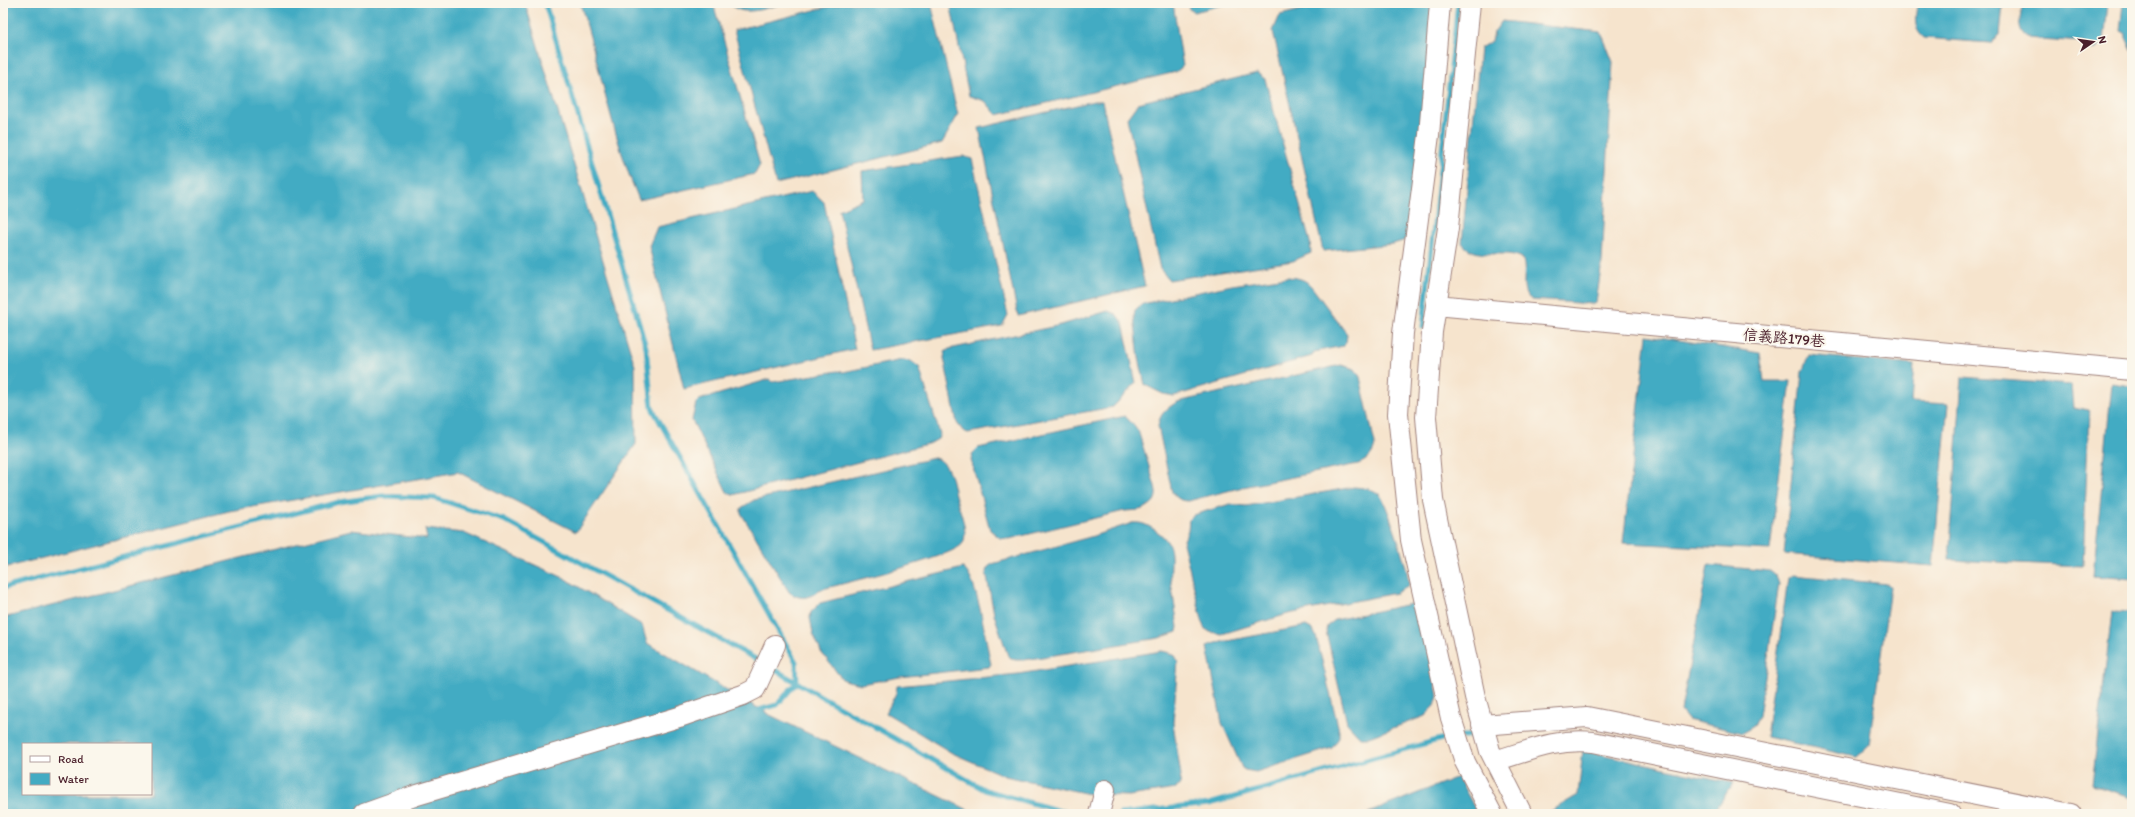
<svg xmlns="http://www.w3.org/2000/svg" width="2135" height="817" viewBox="0 0 2135 817" font-family="Itim,'LXGW WenKai TC',sans-serif">
<style>
.water{fill:#43abc3;stroke:#466577;fill-rule:evenodd}
.lines{fill:none;stroke-linecap:round;stroke-linejoin:round}
.stream{stroke:#43abc3;stroke-width:5}
.minor-casing{stroke:#a0827c;stroke-width:22}
.minor{stroke:#fff;stroke-width:20}
.labels{text-anchor:middle;stroke-width:4;stroke-linejoin:round;paint-order:stroke}
.street-label{font-size:15px;fill:#4a1f2b;stroke:#fbf7ec}
</style>
<rect width="100%" height="100%" fill="#fbf7ec"/>
<filter id="ink" filterUnits="userSpaceOnUse"><feTurbulence type="fractalNoise" baseFrequency=".025" numOctaves="2"/><feDisplacementMap in="SourceGraphic" scale="8" xChannelSelector="R" yChannelSelector="G"/><feConvolveMatrix kernelMatrix="1 2 1 2 8 2 1 2 1" color-interpolation-filters="sRGB"/></filter>
<filter id="wash" filterUnits="userSpaceOnUse"><feTurbulence type="fractalNoise" baseFrequency=".012" numOctaves="4" result="noise"/><feDisplacementMap in="SourceGraphic" scale="16" xChannelSelector="R" yChannelSelector="G"/><feGaussianBlur stdDeviation="0.9" result="paint"/><feColorMatrix in="noise" values="0 0 0 0 0 0 0 0 0 0 0 0 0 0 0 0 0 1.4 0 .05"/><feComposite in="paint" operator="in"/></filter>
<g filter="url(#wash)">
<rect width="100%" height="100%" fill="#f6e4cd"/>
<!-- water -->
<path class="water" d="M 3,3 L 525,3 L 635,366 L 636,444 L 576,532 L 458,472 L 229,511 L 3,568 Z
M 580,3 L 713,3 L 760,165 L 755,174 L 639,200 C 612,137 601,68 580,3 Z
M 730,3 L 785,3 C 770,7 740,19 730,3 Z
M 843,3 L 931,3 L 958,115 L 942,143 L 776,184 L 734,30 Z
M 950,3 L 1173,3 L 1183,66 L 1176,72 L 997,115 L 985,101 L 969,96 Z
M 1187,3 L 1231,3 L 1194,12 L 1189,9 Z
M 1329,3 L 1436,3 L 1409,239 L 1393,244 L 1323,251 L 1273,31 L 1280,15 Z
M 1917,3 L 2003,3 L 2000,35 L 1990,43 L 1924,38 C 1912,28 1916,17 1917,3 Z
M 2023,3 L 2108,3 L 2104,42 L 2096,49 L 2090,49 L 2082,42 L 2027,38 C 2015,30 2021,15 2023,3 Z
M 2123,3 L 2132,3 L 2132,51 L 2124,33 L 2120,31 Z
M 1502,21 L 1601,32 L 1613,62 L 1602,262 L 1596,303 L 1593,304 L 1532,300 C 1517,291 1529,272 1522,258 C 1505,248 1476,262 1462,243 L 1480,48 L 1492,41 L 1494,32 Z
M 1257,73 L 1265,79 L 1310,242 L 1311,253 L 1293,261 L 1169,280 L 1160,269 L 1127,118 L 1138,103 Z
M 1094,101 L 1102,101 L 1145,286 L 1018,316 L 979,128 Z
M 963,156 L 972,159 L 1008,315 L 1002,326 L 870,350 L 839,210 L 863,199 L 862,171 Z
M 812,191 L 824,202 L 855,349 L 684,389 L 649,246 L 657,227 Z
M 1287,277 C 1297,278 1304,278 1311,286 L 1347,334 L 1346,343 L 1343,346 L 1314,352 L 1312,356 L 1174,396 L 1163,394 L 1145,385 L 1139,358 L 1134,316 L 1135,310 L 1142,304 L 1232,285 Z
M 1108,311 L 1116,314 L 1123,323 L 1136,383 L 1113,407 L 968,433 L 963,431 L 957,423 L 944,358 L 945,352 L 949,349 L 1061,325 Z
M 1647,335 L 1760,353 L 1764,381 L 1791,381 L 1770,550 L 1623,543 Z
M 1809,355 L 1914,365 L 1911,402 L 1948,404 L 1933,566 L 1784,554 L 1802,372 Z
M 902,360 L 911,361 L 919,367 L 940,434 L 938,439 L 931,443 L 733,495 L 727,492 L 692,420 L 696,403 L 699,400 L 770,379 L 773,382 L 838,371 L 843,372 Z
M 1341,365 L 1355,369 L 1360,377 L 1375,444 C 1374,454 1367,461 1358,464 L 1243,487 L 1188,501 C 1180,501 1177,498 1172,492 L 1158,426 C 1160,413 1166,409 1177,402 Z
M 1962,377 L 2071,385 L 2073,407 L 2089,410 L 2083,566 L 1949,560 Z
M 2112,383 L 2132,386 L 2132,579 L 2093,576 Z
M 1125,416 L 1138,430 L 1155,486 C 1157,494 1157,500 1150,505 C 1140,513 1131,509 1120,512 C 1083,521 1046,530 1009,539 L 1000,538 L 990,530 L 971,460 L 973,453 L 978,448 Z
M 934,458 C 950,461 952,482 955,495 C 959,509 969,530 963,543 C 956,557 840,584 819,590 C 810,599 799,600 789,592 L 741,513 L 741,508 L 754,500 Z
M 1354,487 C 1363,488 1373,488 1380,495 C 1387,503 1410,574 1409,585 L 1396,593 L 1288,614 L 1222,634 L 1210,632 L 1204,628 L 1183,543 L 1188,530 L 1189,519 L 1193,515 L 1230,504 L 1246,506 Z
M 1132,523 C 1142,522 1147,525 1155,530 C 1178,545 1169,559 1171,582 C 1173,597 1176,612 1178,627 L 1177,632 L 1159,638 L 1024,660 L 1015,660 L 1008,656 L 994,614 L 986,572 L 987,568 L 992,564 L 1090,537 Z
M 425,529 L 464,533 L 564,578 L 642,625 L 647,643 L 770,715 L 977,814 L 3,814 L 3,618 L 351,530 L 427,539 ZM 23,744 L 151,744 L 151,794 L 23,794 Z
M 1708,565 L 1770,571 L 1776,576 L 1779,584 L 1759,716 L 1754,726 L 1742,733 L 1688,720 L 1681,711 Z
M 963,568 C 978,578 986,644 991,664 L 989,667 L 900,677 L 861,684 L 848,681 L 842,679 L 821,652 L 813,633 L 810,618 L 811,612 L 820,603 Z
M 1792,575 L 1888,584 L 1890,587 L 1869,745 L 1856,757 L 1766,737 L 1788,578 Z
M 1415,603 L 1420,603 L 1438,696 L 1435,706 L 1425,716 L 1369,737 L 1360,737 L 1347,723 L 1326,631 L 1327,626 L 1335,620 Z
M 2112,611 L 2132,612 L 2132,797 L 2092,785 Z
M 1306,626 L 1313,630 L 1316,636 L 1339,730 L 1339,738 L 1332,748 L 1256,772 L 1245,770 L 1242,768 L 1222,723 L 1207,647 L 1211,644 Z
M 1162,651 L 1174,654 L 1178,661 L 1173,723 L 1181,775 L 1180,784 L 1176,789 L 1129,796 L 1094,795 L 1005,776 L 952,753 L 886,713 L 896,693 L 897,686 L 1018,674 Z
M 1583,750 L 1733,783 L 1713,814 L 1546,814 L 1578,795 Z
M 1458,777 L 1478,814 L 1368,813 Z"/>
<g class="lines">
<!-- stream -->
<path class="stream" d="M 545,3 L 646,347 L 652,408 L 796,662 L 797,682 L 777,705 L 755,711
M 1423,327 L 1458,3
M 3,588 L 339,502 L 382,496 L 434,498 L 504,520 L 763,663
M 770,667 L 985,790 L 1060,811 L 1096,814
M 1462,736 L 1482,735
M 1120,814 L 1209,804 L 1445,738 L 1454,737"/>
</g>
</g>
<g filter="url(#ink)">
<g class="lines">
<defs>
<path id="minor" d="M 1440,3 L 1429,135 L 1403,333 L 1398,414 L 1411,540 L 1451,718 L 1465,762 L 1492,814
M 1470,3 L 1448,228 L 1432,332 L 1426,417 L 1433,500 L 1475,697 L 1490,751 L 1522,814
M 1436,305 L 2132,370
M 1482,725 L 1587,717 L 2071,814
M 1495,761 C 1528,751 1557,738 1593,742 L 1950,814
M 364,814 L 414,796 L 679,717 L 743,695 L 755,689 L 775,645
M 1099,814 L 1105,790"/>
</defs>
<!-- minor casing -->
<use href="#minor" class="minor-casing"/>
<!-- minor -->
<use href="#minor" class="minor"/>
</g>
</g>
<g class="labels">
<!-- street labels -->
<g class="street-label">
<text transform="translate(1784 338) rotate(5)" y="5">信義路179巷</text>
</g>
</g>
<!-- margin -->
<rect width="2135" height="817" fill="none" stroke="#fbf7ec" stroke-width="16"/>
<!-- legend -->
<rect x="22" y="743" width="130" height="52" fill="#fbf7ec" stroke="#b4a19f"/>
<rect x="30" y="756" width="20" height="6" fill="#ffffff" stroke="#b4a19f"/>
<text x="58" y="763" font-size="12" fill="#4a1f2b">Road</text>
<rect x="30" y="773" width="20" height="12" fill="#43abc3" stroke="#b4a19f"/>
<text x="58" y="783" font-size="12" fill="#4a1f2b">Water</text>
<!-- north arrow -->
<g transform="translate(2093 42) rotate(77)" stroke="#fbf7ec" stroke-width="3" paint-order="stroke">
<path d="M0-3L7 15L0 10L-7 15Z" fill="#4a1f2b"/>
<text y="-6" font-size="11" font-weight="bold" text-anchor="middle" fill="#4a1f2b">N</text>
</g>
</svg>
